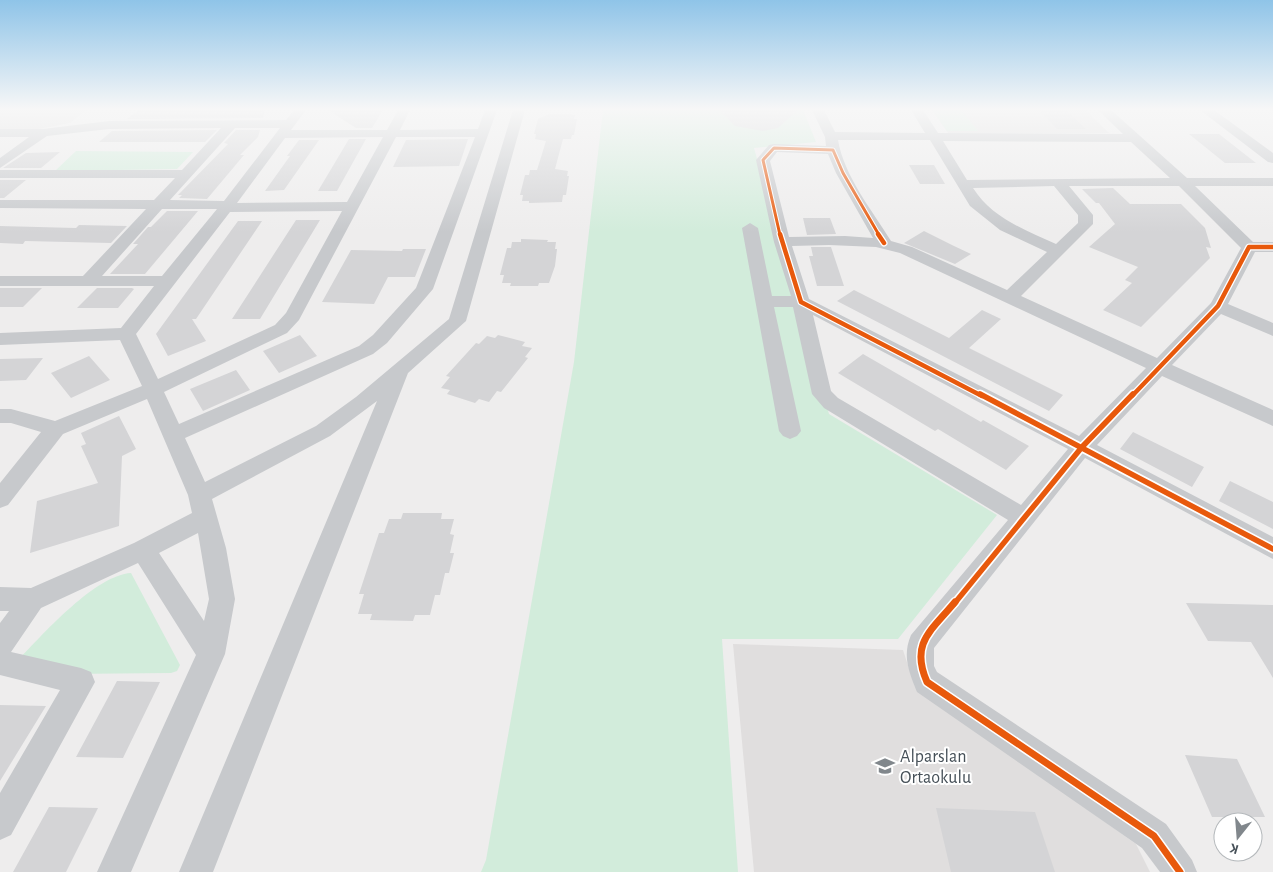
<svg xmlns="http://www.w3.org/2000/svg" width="1273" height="872" viewBox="0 0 1273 872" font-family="'Alegreya Sans',sans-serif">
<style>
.education{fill:#e0dede}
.green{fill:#d2ecdb}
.building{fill:#d4d4d6}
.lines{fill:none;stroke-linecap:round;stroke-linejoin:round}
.minor{fill:#c7c9cc;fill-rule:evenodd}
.cycleway-far3-casing{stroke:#fff;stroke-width:5}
.cycleway-far2-casing{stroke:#fff;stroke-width:7}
.cycleway-far1-casing{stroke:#fff;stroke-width:9}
.cycleway-casing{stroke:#fff;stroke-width:10}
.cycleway-far3{stroke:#e8590c;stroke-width:3}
.cycleway-far2{stroke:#e8590c;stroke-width:4.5}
.cycleway-far1{stroke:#e8590c;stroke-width:5.5}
.cycleway{stroke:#e8590c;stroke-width:7}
.labels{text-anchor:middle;stroke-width:4;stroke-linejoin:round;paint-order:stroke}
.near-poi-label{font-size:18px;fill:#465058;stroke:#fff;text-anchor:start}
</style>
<rect width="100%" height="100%" fill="#eeeded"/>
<!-- education -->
<path class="education" d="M 0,110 L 86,110 L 70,123 L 34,130 L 0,130 Z
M 932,110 L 1085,110 L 1109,133 L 949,134 Z
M 733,644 L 903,650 L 915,687 L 1136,844 L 1150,872 L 754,872 Z"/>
<!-- green -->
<path class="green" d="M 603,110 L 803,110 L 816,142 L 754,148 L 829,414 L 997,515 L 898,639 L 722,639 L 738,872 L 481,872 L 486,860 L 574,362 Z
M 932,110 L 961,110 L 978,131 L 947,131 Z
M 76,151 L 193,152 L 177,169 L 55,171 Z
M 131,573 L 180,665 L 177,671 L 171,673 L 65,674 L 21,657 C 45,632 96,575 131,573 Z"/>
<!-- building -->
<path class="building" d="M 138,110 L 265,110 L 263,118 L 127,119 Z
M 328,110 L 383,110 L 372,128 L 356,128 Z
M 719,110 L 798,110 L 778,128 L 763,131 L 735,126 Z
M 1039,110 L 1066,110 L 1086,129 L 1057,129 Z
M 549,114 L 569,114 L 575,115 L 574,119 L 577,119 L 574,135 L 572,135 L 571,139 L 563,139 L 555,169 L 568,171 L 567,176 L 569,176 L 566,195 L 563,195 L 562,202 L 529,203 L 529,201 L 522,201 L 523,195 L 520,195 L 525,175 L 529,175 L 530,170 L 537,170 L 546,141 L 535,139 L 536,134 L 534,134 L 538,119 Z
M 217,130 L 205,142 L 99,142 L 112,131 Z
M 236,130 L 260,130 L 258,137 L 240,155 L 244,155 L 207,199 L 179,198 L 182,195 L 178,195 L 228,144 L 224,143 Z
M 1189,134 L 1219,134 L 1256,163 L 1225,163 Z
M 349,139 L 366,139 L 337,191 L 318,191 Z
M 468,139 L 459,166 L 393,167 L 406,140 Z
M 299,140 L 319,140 L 284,190 L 265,191 L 290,156 L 287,156 Z
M 60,152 L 41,168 L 3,168 L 26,153 Z
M 909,165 L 934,165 L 945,184 L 920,184 Z
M 0,180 L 26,180 L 4,198 L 0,198 Z
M 1113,188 L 1130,204 L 1181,204 L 1205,228 L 1211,248 L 1206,247 L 1210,258 L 1141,327 L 1103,310 L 1132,283 L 1125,280 L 1138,267 L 1089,247 L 1115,224 L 1099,203 L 1096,203 L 1082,189 Z
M 167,211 L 198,211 L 145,274 L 110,274 L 138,244 L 133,244 L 148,227 L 151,227 Z
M 803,218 L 830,218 L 836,234 L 807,235 Z
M 296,220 L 320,220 L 260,319 L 232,319 Z
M 238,221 L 262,221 L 196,319 L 192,319 L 206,341 L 168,356 L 156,334 Z
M 79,225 L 127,226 L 111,243 L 25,241 L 23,244 L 0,243 L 0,226 L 76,228 Z
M 924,231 L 954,246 L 971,254 L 955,264 L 904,243 Z
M 521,239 L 548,240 L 547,242 L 556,242 L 555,249 L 557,249 L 555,266 L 549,283 L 539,283 L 538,286 L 510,286 L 511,283 L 502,283 L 504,275 L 500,275 L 507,248 L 511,248 L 512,242 L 521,242 Z
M 811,247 L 831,247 L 844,286 L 817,286 L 809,256 L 813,256 Z
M 403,249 L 426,249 L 415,277 L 388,277 L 374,304 L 322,302 L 351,250 L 402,251 Z
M 0,288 L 42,288 L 23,307 L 0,307 Z
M 97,288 L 132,288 L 134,289 L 118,308 L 77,308 Z
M 854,290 L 949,338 L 982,310 L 1001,319 L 969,348 L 1063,395 L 1049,411 L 837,301 Z
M 300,335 L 317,356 L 279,373 L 263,351 Z
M 498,335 L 525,342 L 522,346 L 532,348 L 525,357 L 528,358 L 501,392 L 497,391 L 489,402 L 479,399 L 475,403 L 447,394 L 450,390 L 441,388 L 450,377 L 446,376 L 476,343 L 479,344 L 487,336 L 495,338 Z
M 863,354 L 981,422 L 983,420 L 1029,446 L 1006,470 L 938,429 L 935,431 L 838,373 Z
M 89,356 L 110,380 L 71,398 L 51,373 Z
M 43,358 L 26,380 L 0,381 L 0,359 Z
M 236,370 L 250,390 L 203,411 L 190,389 Z
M 119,416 L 136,449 L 122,456 L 119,526 L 30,553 L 37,501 L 98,483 L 81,446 L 86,444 L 81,433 Z
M 1133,432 L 1204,467 L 1192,487 L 1120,449 Z
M 1230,481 L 1273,502 L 1273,529 L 1219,501 Z
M 403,513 L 442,513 L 441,519 L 454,519 L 450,534 L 454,535 L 450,553 L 454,553 L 449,573 L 445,573 L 440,595 L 435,595 L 430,615 L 415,615 L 413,621 L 370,620 L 372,614 L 358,614 L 364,594 L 359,594 L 379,533 L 384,533 L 389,519 L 401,519 Z
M 1186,603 L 1273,605 L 1273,678 L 1251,642 L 1208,641 Z
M 117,681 L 160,682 L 123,758 L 76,757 Z
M 0,705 L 46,706 L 0,781 Z
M 1185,755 L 1237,759 L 1265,817 L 1212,817 Z
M 49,807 L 98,808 L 66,872 L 13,872 Z
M 936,808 L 1035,812 L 1055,872 L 951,872 Z"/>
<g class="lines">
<!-- minor -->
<path class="minor" d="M 294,110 L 306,110 L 291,130 L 387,130 L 398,110 L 410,110 L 400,130 L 478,129 L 485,110 L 497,110 L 433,289 L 387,343 L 373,354 L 185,438 L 205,482 L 316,426 L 356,397 L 449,319 L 513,110 L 525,110 L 466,321 L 408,373 L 213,872 L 179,872 L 377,401 L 330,436 L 212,499 L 226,548 L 235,599 L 225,654 L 131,872 L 97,872 L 196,655 L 138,563 L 41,608 L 11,652 L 81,668 L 91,672 L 95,682 L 11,835 L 0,840 L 0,793 L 60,690 L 0,675 L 0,623 L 9,611 L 0,611 L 0,587 L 31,588 L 134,543 L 192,513 L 188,495 L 147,399 L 63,434 L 8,505 L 0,508 L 0,483 L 41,432 L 11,423 L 0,423 L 0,409 L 11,409 L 55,421 L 142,386 L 120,340 L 0,345 L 0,333 L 121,328 L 154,286 L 0,286 L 0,276 L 83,276 L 146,209 L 0,208 L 0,200 L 154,200 L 175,178 L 0,178 L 0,170 L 182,170 L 221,128 L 109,129 L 47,136 L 0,168 L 0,158 L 29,137 L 0,137 L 0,129 L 43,129 L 109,121 L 286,120 ZM 235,128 L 280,128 L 224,201 L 170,200 ZM 383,137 L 347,202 L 237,203 L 285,138 ZM 396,137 L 475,137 L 416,288 L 373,335 L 359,346 L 179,424 L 164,392 L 287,333 L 299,320 ZM 162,209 L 217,209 L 162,276 L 102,276 ZM 342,211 L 286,313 L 275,325 L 158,379 L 136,334 L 230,212 ZM 198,533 L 209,599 L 204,621 L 159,553 Z
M 812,110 L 824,110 L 835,132 L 925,133 L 911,110 L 923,110 L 938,133 L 1123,134 L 1098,110 L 1111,110 L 1187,178 L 1273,178 L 1273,186 L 1195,186 L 1253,242 L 1273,242 L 1273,252 L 1255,252 L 1228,304 L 1273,323 L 1273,336 L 1221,314 L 1172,365 L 1273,410 L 1273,426 L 1162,376 L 1097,445 L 1273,537 L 1273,559 L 1085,458 L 934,648 L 934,666 L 937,672 L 1166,824 L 1192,860 L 1197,872 L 1160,872 L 1142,848 L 917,692 C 909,672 902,656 911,635 L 1008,520 L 824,408 L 812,394 L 793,307 L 774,307 L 801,431 L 797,436 L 790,439 L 783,436 L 779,431 L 742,228 L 750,223 L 758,228 L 772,296 L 791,296 L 774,242 L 756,160 L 769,145 L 774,144 L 826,146 L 825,137 ZM 838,140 L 930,140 L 970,206 L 1000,230 L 1047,252 L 1007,290 L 912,247 L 891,241 C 872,210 844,176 838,140 ZM 943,141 L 1131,142 L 1170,178 L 967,180 ZM 777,152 L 828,154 L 836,173 L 873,238 L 845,236 L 789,237 L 770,161 ZM 1054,186 L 1078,215 L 1078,223 L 1056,244 C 1025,230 992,218 973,188 ZM 1069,186 L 1179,186 L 1241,248 L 1211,303 L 1157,358 L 1021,296 L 1093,224 L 1093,215 ZM 829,245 L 876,247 L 900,253 L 1146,368 L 1079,436 L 809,299 L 792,246 ZM 813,315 L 1068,449 L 1021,505 L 838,398 L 831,391 Z
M 1200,110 L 1214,110 L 1273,153 L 1273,163 L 1268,162 Z"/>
<defs>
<path id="cycleway-far3" d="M 780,235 L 763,160 L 774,148 L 833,150 L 843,173 L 879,235"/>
<path id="cycleway-far2" d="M 780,234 L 801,302 L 982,396
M 878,234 L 884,243
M 1132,396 L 1218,306 L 1249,247 L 1273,247"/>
<path id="cycleway-far1" d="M 980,394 L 1273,549
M 954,604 L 1082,447 L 1133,394"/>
<path id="cycleway" d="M 955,602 C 931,631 910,643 927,682 L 1154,836 L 1180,872"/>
</defs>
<!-- cycleway-far3 casing -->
<use href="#cycleway-far3" class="cycleway-far3-casing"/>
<!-- cycleway-far2 casing -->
<use href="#cycleway-far2" class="cycleway-far2-casing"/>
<!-- cycleway-far1 casing -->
<use href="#cycleway-far1" class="cycleway-far1-casing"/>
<!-- cycleway casing -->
<use href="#cycleway" class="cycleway-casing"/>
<!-- cycleway-far3 -->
<use href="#cycleway-far3" class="cycleway-far3"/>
<!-- cycleway-far2 -->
<use href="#cycleway-far2" class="cycleway-far2"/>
<!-- cycleway-far1 -->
<use href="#cycleway-far1" class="cycleway-far1"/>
<!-- cycleway -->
<use href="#cycleway" class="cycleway"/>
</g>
<!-- sky -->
<linearGradient id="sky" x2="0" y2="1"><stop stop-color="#8fc4e8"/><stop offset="0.47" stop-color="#f7f7f7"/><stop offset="1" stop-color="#f7f7f7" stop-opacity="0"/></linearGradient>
<rect width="1273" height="232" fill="url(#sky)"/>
<!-- icons -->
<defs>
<symbol id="school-bare" viewBox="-9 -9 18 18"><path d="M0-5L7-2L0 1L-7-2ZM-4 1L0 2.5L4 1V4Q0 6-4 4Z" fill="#81878c" stroke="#fff" stroke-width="2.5" paint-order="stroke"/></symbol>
</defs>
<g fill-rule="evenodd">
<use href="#school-bare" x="871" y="752" width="28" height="28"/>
</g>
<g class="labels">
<!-- near-poi labels -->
<g class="near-poi-label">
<text x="900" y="762">Alparslan<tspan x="900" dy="21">Ortaokulu</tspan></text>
</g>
</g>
<!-- north arrow -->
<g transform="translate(1238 837) rotate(197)"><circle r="24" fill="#ffffff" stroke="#b5b9bc"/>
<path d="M0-4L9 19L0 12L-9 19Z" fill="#81878c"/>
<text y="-8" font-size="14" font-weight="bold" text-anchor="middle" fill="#465058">K</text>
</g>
</svg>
